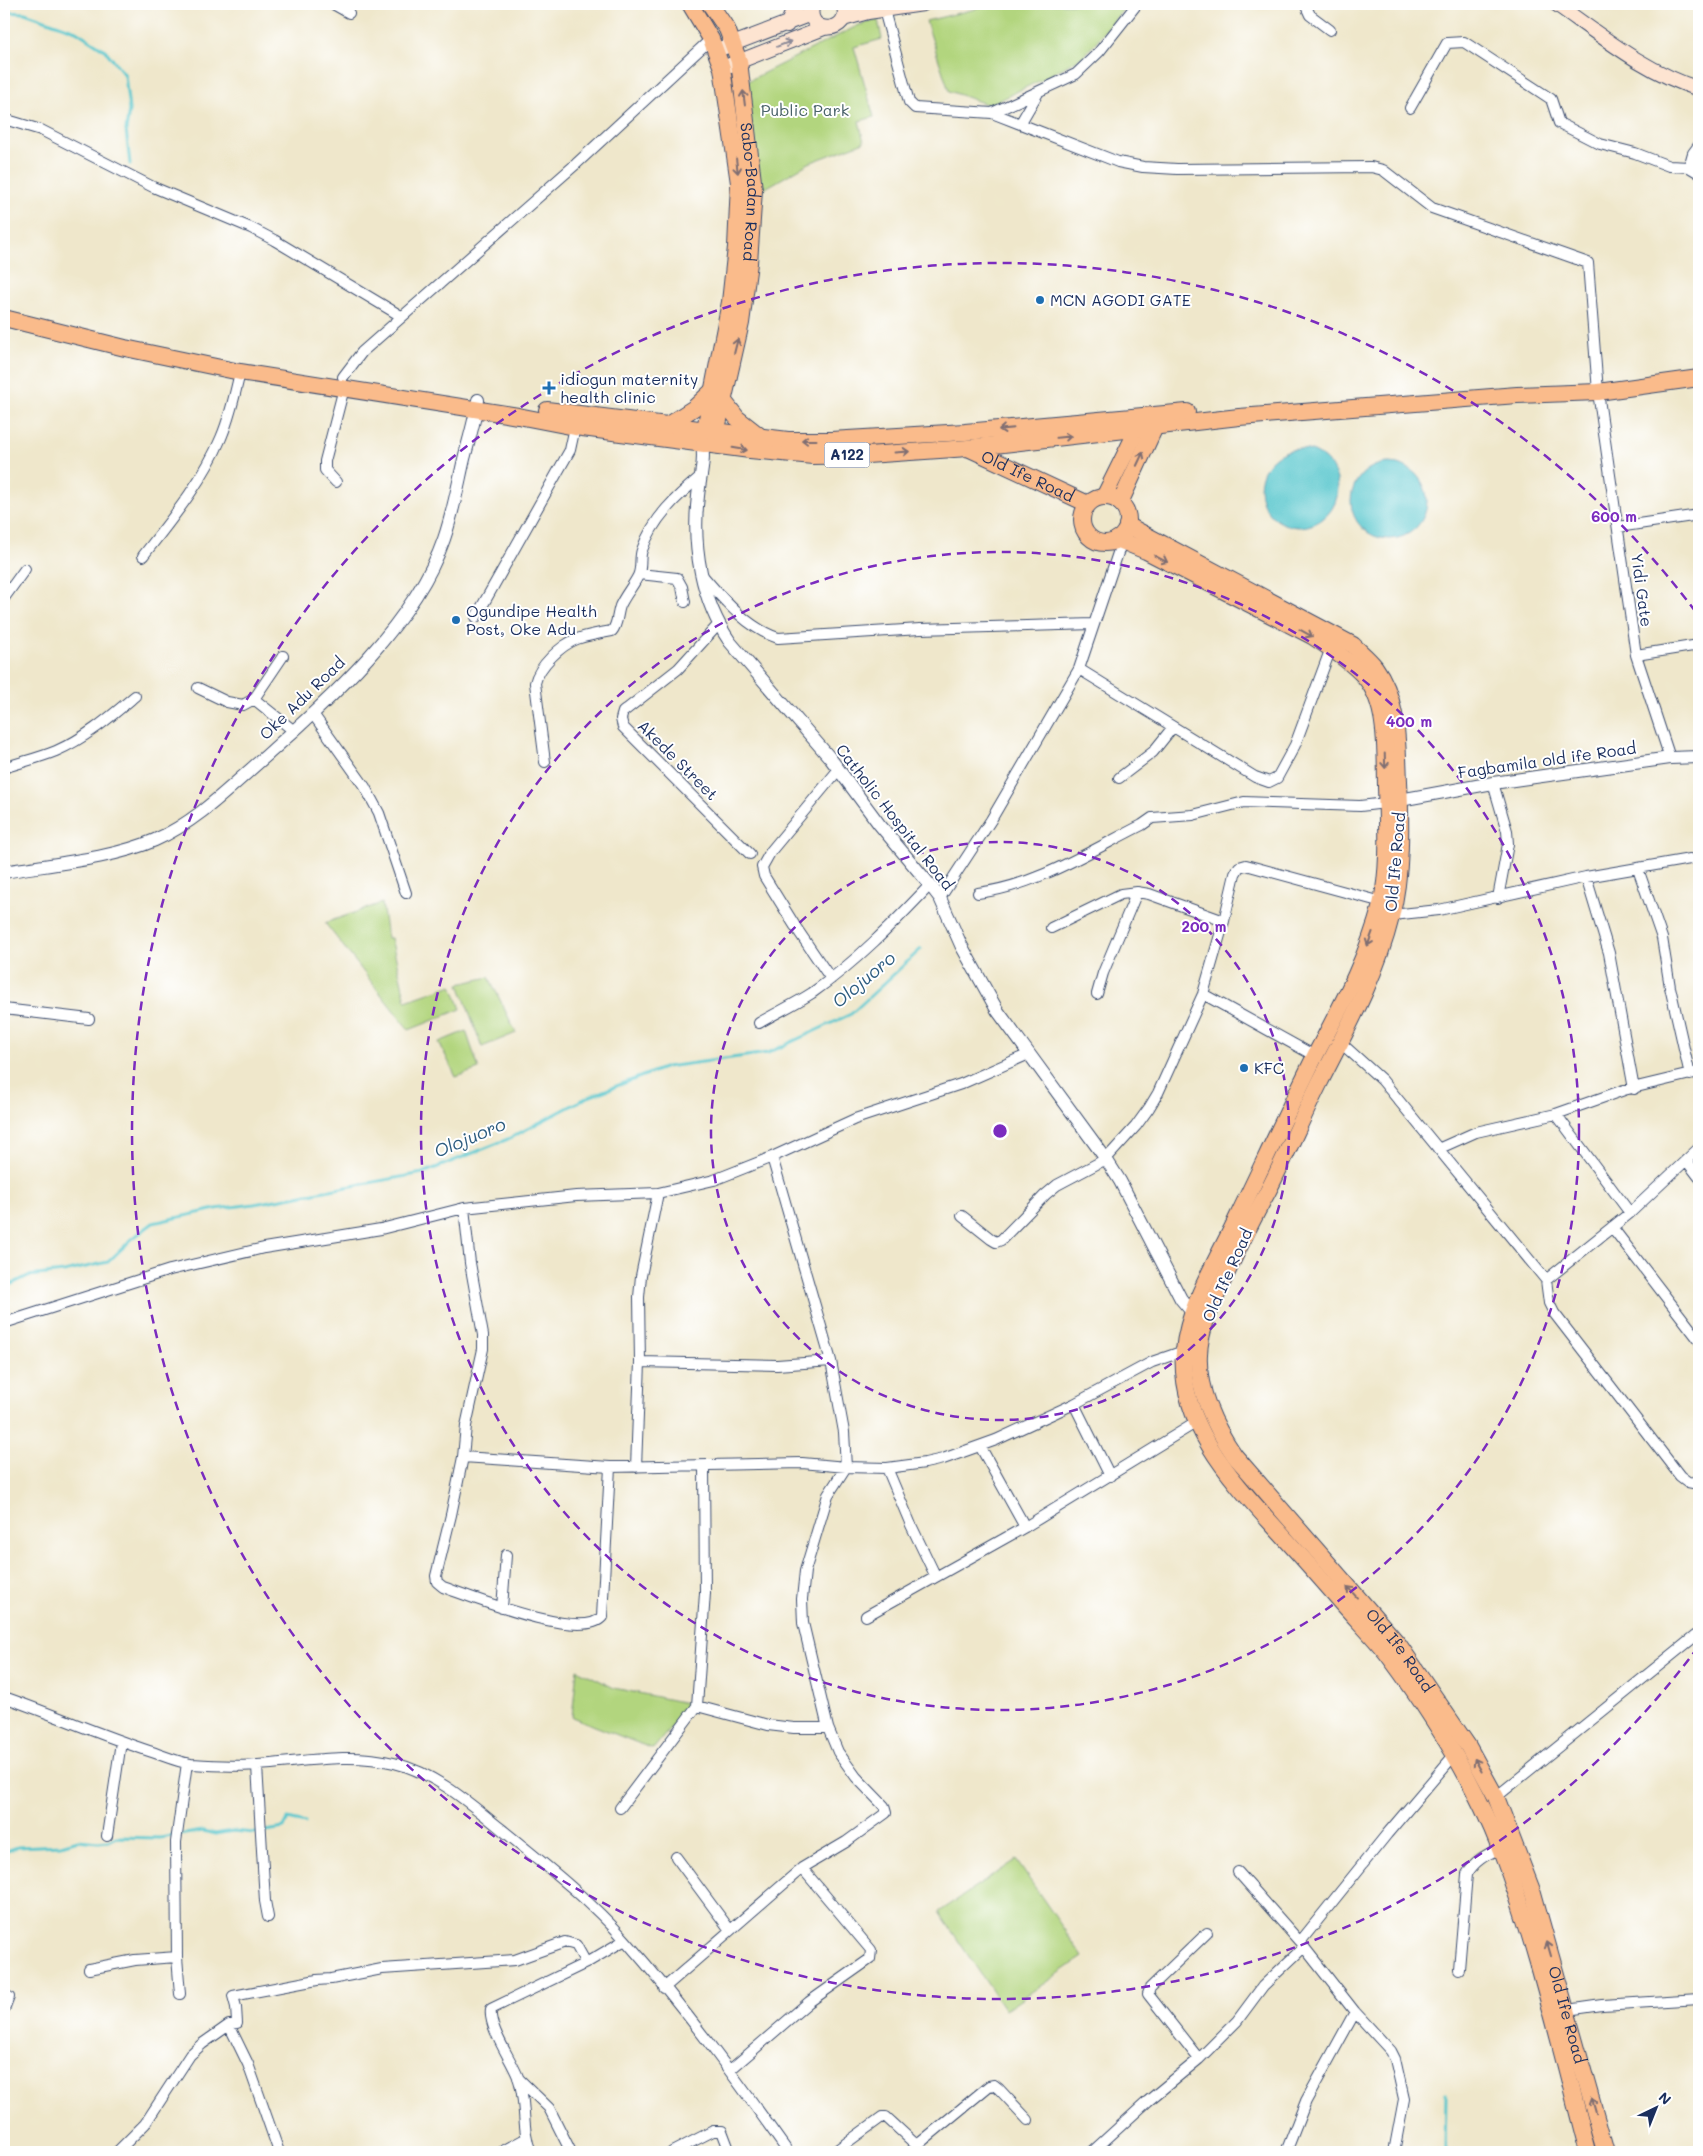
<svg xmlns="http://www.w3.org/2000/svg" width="1703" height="2156" viewBox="0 0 1703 2156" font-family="Mali,sans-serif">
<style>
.green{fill:#b2d57e;stroke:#66826e}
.water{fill:#5ac7ce;stroke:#3a7b96}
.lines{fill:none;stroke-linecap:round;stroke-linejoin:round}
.stream{stroke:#5ac7ce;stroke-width:3}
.minor-casing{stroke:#3b4b6e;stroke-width:12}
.tertiary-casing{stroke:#3b4b6e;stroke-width:14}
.secondary-casing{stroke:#3b4b6e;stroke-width:16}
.primary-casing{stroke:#3b4b6e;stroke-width:18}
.trunk-casing{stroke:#3b4b6e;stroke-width:18}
.minor{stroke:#fff;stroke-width:10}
.tertiary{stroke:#fff;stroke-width:12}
.secondary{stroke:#fde4d1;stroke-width:14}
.primary{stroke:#fabb8b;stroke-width:16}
.trunk{stroke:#fabb8b;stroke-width:16}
.oneway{stroke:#8c8a98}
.oneway2{stroke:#7f6e72}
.ring{fill:none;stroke:#7b2cbf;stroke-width:2.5;stroke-dasharray:9 6}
.poi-dot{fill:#1f6fb2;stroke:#fff;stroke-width:2}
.labels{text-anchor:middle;stroke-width:4;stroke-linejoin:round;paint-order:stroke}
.shield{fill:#fff;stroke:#5f6d8e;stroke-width:1}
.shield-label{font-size:15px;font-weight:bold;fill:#1b2f5e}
.park-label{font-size:16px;fill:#486168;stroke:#fff}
.street-label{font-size:16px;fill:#1b2f5e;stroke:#fff}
.poi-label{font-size:16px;fill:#1b2f5e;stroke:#fff;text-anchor:start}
.water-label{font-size:18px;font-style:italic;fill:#2e5d80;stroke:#fff}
.centre{fill:#7b2cbf;stroke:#fff;stroke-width:2.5}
.ring-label{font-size:15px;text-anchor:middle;font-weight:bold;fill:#7b2cbf;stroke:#fff;stroke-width:4;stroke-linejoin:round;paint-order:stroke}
</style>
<rect width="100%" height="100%" fill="#fff"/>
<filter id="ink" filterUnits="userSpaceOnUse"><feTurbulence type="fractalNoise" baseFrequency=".02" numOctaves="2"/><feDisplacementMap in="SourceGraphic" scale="10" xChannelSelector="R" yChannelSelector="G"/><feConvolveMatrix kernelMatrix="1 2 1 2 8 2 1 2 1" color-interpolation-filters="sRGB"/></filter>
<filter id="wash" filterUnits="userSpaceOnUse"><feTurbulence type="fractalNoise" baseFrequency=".0096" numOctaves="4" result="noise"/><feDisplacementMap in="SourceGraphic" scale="20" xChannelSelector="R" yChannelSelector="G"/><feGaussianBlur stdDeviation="1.12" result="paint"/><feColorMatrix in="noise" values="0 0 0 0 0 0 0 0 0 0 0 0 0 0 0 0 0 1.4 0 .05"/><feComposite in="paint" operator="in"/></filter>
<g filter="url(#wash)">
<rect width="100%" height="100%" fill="#efe7cb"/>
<!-- green -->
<path class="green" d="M 996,4 L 1128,4 L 1084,56 L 1041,80 L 989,105 L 949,91 L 926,21 Z
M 878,20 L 882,39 L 854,47 L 874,117 L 859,121 L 864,142 L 809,163 L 750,197 L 736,87 L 859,25 Z
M 382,903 L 387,938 L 391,938 L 406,1001 L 452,985 L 461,1009 L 409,1030 L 325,923 Z
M 489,977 L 516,1033 L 482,1047 L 459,984 Z
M 466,1031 L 479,1069 L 456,1077 L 439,1042 Z
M 577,1669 L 614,1688 L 691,1704 L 653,1749 L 572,1717 Z
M 1016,1860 L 1083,1957 L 1005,2010 L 939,1912 Z"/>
<!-- water -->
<path class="water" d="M1260 488a39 39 0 1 1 78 0a39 39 0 1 1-78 0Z
M1351 501a38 38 0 1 1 76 0a38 38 0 1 1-76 0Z"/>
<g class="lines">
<!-- stream -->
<path class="stream" d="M 4,12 L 25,13 L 76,31 L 105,50 L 125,75 L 129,110 L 126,130 L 130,164
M 4,1288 L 28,1276 L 64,1272 L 108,1262 L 133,1238 L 153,1223 L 216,1209 L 254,1204 L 423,1173 L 508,1139 L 588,1097 L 666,1067 L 768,1053 L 851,1014 L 921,949
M 4,1852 L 18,1847 L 61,1845 L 78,1840 L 98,1842 L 108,1841 L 116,1837 L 160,1838 L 203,1831 L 215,1834 L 233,1831 L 254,1833 L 284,1828 L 288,1819 L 305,1823
M 1445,2152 L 1446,2094"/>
</g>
</g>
<g filter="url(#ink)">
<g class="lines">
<defs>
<path id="minor" d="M 333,4 L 349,13
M 1305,4 L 1310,15 L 1330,30
M 884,10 L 909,102 L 915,108 L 992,113 L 1118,162 L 1143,167 L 1177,169 L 1371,167 L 1383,170 L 1432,208 L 1588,263 L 1598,392 L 1636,655 L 1670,758
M 1410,108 L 1447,43 L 1464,42 L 1551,99 L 1559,123 L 1600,144 L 1635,153 L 1669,166 L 1689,167 L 1693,153 L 1699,145
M 992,113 L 1076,74 L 1099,52 L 1137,4
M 4,119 L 41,130 L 153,187 L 251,228 L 274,240 L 401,316
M 1020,124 L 1038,93
M 1689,167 L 1699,173
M 343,377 L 362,352 L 576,164 L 711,39
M 336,482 L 325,470 L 325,461 L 344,388
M 1618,527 L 1699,515
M 143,556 C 171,520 203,481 221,438 C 230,417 235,395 240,372
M 639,574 L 677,578 L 682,587 L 685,602
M 703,576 C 723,599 747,628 778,638 L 920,629 L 1093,624
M 4,598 L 25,569
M 476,617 L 570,450 L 575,427
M 718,625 L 678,669 L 623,712 L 621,719 L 623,727 L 750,854
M 1636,655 L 1699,645
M 1079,669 L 1255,777 L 1269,782 L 1277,778 L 1295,745 L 1331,648
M 198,688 L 227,702 L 243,705 L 254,699 L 283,656
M 254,699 L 294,731
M 313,714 L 365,787 L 379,813 L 406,893
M 545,762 L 535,683 C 539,666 561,645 577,639 C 588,635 600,633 612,631 C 618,624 617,614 620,606 C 625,595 633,586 638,576 C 642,568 639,558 642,550 C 653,518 676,497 701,476
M 4,768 C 21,762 39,758 56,751 C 86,738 110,717 135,696
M 1119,778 L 1153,752 L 1173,727
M 1493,783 L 1507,831 L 1508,844 L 1498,898
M 1638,869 L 1662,938 L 1670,987 L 1690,1075
M 1586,877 L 1609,953 L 1634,1089
M 978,893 C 1036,886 1090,851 1142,825 L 1152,818 L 1193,815 L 1244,802 L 1360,806 L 1386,803
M 940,898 L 991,820 L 1079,669 L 1122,541
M 1392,915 L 1439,910 L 1586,877 L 1690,859
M 1051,928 L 1121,894 L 1137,892 L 1149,894 L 1224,921
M 831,979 L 795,926 L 764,876 L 762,867 L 771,851 L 839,769
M 1097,994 L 1103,973 L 1137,892
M 1203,994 L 1315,1056
M 4,1009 L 89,1019
M 759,1023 C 776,1013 795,1004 812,993 C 856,962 893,924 930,885
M 1341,1043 L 1382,1080 L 1546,1280 L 1549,1303 L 1554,1313 L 1680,1476 L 1688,1482 L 1693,1483 L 1699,1478
M 1556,1114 L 1630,1213
M 1438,1149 L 1476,1132 L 1556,1114 L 1624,1090 L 1699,1072
M 1686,1160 L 1699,1177
M 464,1208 L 470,1263 L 483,1335 L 483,1349 L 466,1426 L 463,1457 L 451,1515 L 436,1576 L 437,1582 L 443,1587 C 472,1597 581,1641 602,1617 L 610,1467
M 962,1216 L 991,1239 L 996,1242 L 1001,1240 L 1045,1195 L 1057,1185 L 1106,1159 L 1136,1126 L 1149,1108 L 1158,1093 L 1203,994 L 1224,921 L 1235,874 L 1239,867 L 1246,865 L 1382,902
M 1612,1227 L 1699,1340
M 1546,1280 L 1630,1213 L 1699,1148
M 4,1323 L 170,1270 L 264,1248 L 381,1229 L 464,1208 L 576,1196 L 658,1193 L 714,1180 L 772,1157 L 855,1119 L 961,1084 L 1029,1054
M 640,1362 L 777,1365 L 831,1361
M 1074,1404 L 1110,1476
M 980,1446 L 1025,1527
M 463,1457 L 610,1467 L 802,1463 L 846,1467 L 887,1468 L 925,1463 L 943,1459 L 996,1440 L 1074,1404 L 1152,1362 L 1184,1351
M 636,1467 L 640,1362 L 639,1297 L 641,1276 L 658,1193
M 887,1468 L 911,1525 L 935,1575
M 502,1608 L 506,1555
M 866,1616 L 1025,1527 L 1197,1422
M 4,1697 C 52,1714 100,1735 149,1751 C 162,1755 177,1762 191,1764 C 213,1765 236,1767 258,1765 C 302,1762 350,1752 394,1763 C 435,1773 468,1802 500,1828 C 543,1863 589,1899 626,1941 C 685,2008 737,2080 788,2152
M 697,1706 L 768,1725 L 794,1728 L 828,1728
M 257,1766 L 265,1901 L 268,1917
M 1496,1797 L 1699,1633
M 620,1808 L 697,1706 L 705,1593 L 704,1466
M 107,1836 L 121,1742
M 676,1857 L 730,1930
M 1238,1872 L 1300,1942 L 1355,2012 L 1391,2051 L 1395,2059 L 1404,2099 L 1394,2152
M 1300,1942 L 1387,1834 L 1455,1754
M 89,1969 L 135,1960 L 177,1957
M 1459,1969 L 1467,1874 C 1475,1860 1486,1855 1500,1848
M 664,1988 L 802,1868 L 846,1842 L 886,1813 L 884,1806 L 856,1777 L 838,1752 L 828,1728 L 803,1623 L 802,1599 L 805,1571 L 828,1495 L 846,1467 L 844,1432 L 831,1361 L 772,1157
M 180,1994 L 177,1957 L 176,1842 L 187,1763
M 4,2010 L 9,1997
M 1567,2010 L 1602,2005 L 1699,1999
M 229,2025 L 248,2064 L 279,2152
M 1199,2059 L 1148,1994 L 1150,1988 L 1207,1933
M 730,2070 L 809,2002 L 870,1959 L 871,1950 L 802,1868
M 518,2078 L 549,2108 L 571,2152
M 117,2152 L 145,2124 L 190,2055 L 202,2044 L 229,2025 L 237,2023 L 236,2007 L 233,1996 L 317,1980 L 331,1979 L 382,1969 L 515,1960 L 565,1942 L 576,1945 L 586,1963
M 501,2152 L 525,2139
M 531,2152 C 521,2129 527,2101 518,2077 C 511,2059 488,2027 491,2009 L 586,1963 L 625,1940
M 672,2152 L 713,2131 L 722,2131 L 730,2152
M 834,2152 L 882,2117 L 886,2117 L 913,2142 L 917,2144 L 921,2142 L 989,2086 L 994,2085 L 999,2089 L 1028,2120
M 1092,2152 L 1148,2101 L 1199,2059 L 1237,2021 L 1263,1986 L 1304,1947
M 1286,2152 L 1306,2101 L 1355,2012"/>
<path id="tertiary" d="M 702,443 C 705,463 700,476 698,496 C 692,546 701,600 730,642 L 830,758 L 879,824 L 930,885 L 940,898 L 961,945 L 997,1010 L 1106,1159 L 1120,1181 L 1181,1299 L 1193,1313
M 1400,800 L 1493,783 L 1670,758 L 1699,757
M 4,872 C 51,864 112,859 155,840 C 198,821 231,786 266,756 C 331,698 415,623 444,539 C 453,513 458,485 464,459 C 469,439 475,420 478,400"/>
<path id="secondary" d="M 813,4 C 802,37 855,34 843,4
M 1556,4 C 1602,36 1645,72 1699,89
M 843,19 L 868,12 L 923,4
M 787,25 L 796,4
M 717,50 L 811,14
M 730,65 L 824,28"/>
<g id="primary">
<path id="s1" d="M 968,448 L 1088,504"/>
<path d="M 1104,497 L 1144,416"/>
<circle cx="1105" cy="520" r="23"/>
<path d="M 1120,503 L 1160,416"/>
<path id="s2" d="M 1127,525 L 1353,645 C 1360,652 1369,659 1375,667 C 1399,700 1397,742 1399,781 C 1401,826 1402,873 1391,917 C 1376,977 1348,1027 1320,1082 C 1302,1118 1286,1156 1267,1193 C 1251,1222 1236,1253 1222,1283 C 1212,1306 1200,1328 1199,1354 C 1197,1390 1215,1427 1235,1456 L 1399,1645 L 1468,1746 L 1496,1797 L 1533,1893 L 1606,2152"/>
<path d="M 1117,539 L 1146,551 L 1312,636 C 1329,647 1346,658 1360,672 C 1389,699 1385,750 1386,786 C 1387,824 1390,868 1381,905 C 1367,959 1341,1006 1316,1054 C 1289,1108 1264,1162 1238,1216 C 1219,1257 1188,1305 1184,1351 C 1178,1426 1235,1483 1281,1534 C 1302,1557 1323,1581 1344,1605 C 1359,1622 1375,1638 1389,1656 C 1433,1715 1473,1779 1500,1848 C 1538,1947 1561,2050 1588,2152"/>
</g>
<g id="trunk">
<path d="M 690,4 L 711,39 L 722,68 L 739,183 L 736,247 L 730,302 L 703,439"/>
<path id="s3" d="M 710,4 L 727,29 L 739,61 L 754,190 L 749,263 L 741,323 L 714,442"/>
<path d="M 4,318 L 125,348 L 240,372 L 518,416 L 575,427 L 750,450 L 813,456 L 867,455 L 968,448 L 1239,417 L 1517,395 L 1598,392 L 1699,378"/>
<path d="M 723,400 L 737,418 L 760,436"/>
<path d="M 547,410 L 788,440 L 831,440 L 965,432 L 1187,412"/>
<path d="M 666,426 L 694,408 L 712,391"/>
</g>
</defs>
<!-- minor casing -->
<use href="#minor" class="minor-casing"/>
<!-- tertiary casing -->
<use href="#tertiary" class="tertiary-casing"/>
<!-- secondary casing -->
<use href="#secondary" class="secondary-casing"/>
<!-- primary casing -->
<use href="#primary" class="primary-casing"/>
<!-- trunk casing -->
<use href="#trunk" class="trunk-casing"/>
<!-- minor -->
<use href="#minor" class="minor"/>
<!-- tertiary -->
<use href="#tertiary" class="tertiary"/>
<!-- secondary -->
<use href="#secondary" class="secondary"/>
<!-- primary -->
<use href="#primary" class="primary"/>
<!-- trunk -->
<use href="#trunk" class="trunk"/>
</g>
<!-- one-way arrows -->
<defs><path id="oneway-shaft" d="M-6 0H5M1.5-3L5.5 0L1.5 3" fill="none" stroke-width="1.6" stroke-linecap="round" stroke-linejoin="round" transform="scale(1.25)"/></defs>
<use class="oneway" href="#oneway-shaft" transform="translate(784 44) rotate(-21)"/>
<g class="oneway2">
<use href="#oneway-shaft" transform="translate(744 98) rotate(-97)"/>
<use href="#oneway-shaft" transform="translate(737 166) rotate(83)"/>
<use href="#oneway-shaft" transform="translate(736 346) rotate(-76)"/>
<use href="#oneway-shaft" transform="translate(1006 429) rotate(175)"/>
<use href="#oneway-shaft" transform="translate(1064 437) rotate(-6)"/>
<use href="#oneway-shaft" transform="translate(809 440) rotate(-180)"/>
<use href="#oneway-shaft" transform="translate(740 449) rotate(9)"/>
<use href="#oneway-shaft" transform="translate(902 452) rotate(-4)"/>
<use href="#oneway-shaft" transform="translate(1140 459) rotate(-65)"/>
<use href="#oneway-shaft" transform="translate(1161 559) rotate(27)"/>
<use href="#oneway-shaft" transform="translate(1306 633) rotate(29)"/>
<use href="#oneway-shaft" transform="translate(1385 761) rotate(88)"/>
<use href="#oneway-shaft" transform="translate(1370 939) rotate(110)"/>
<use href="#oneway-shaft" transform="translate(1352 1592) rotate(-132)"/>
<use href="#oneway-shaft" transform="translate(1478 1765) rotate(-119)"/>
<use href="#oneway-shaft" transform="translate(1549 1949) rotate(-106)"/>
<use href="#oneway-shaft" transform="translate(1593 2105) rotate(-106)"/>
</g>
</g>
<!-- distance rings -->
<g class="ring">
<circle cx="1000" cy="1131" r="289"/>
<circle cx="1000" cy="1131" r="579"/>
<path d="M1698 1647A868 868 0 1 1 1698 615"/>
</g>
<!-- markers -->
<g class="poi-dot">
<circle cx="1040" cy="300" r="5"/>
<path d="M546.5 380.5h5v5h5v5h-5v5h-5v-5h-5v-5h5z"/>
<circle cx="456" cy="620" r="5"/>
<circle cx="1244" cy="1068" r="5"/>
</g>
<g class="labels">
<!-- shield labels -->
<rect class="shield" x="824.5" y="442.5" width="45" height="25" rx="4"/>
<g class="shield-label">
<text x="847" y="460">A122</text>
</g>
<!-- park labels -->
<g class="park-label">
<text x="805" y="116">Public Park</text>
</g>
<!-- street labels -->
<g class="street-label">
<text dy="6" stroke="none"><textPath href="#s3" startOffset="196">Sabo-Badan Road</textPath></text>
<text dy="6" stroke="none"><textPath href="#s1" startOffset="66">Old Ife Road</textPath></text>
<text transform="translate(1642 590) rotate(82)" y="6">Yidi Gate</text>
<text transform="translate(302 698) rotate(-44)" y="6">Oke Adu Road</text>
<text transform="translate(678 760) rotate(45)" y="6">Akede Street</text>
<text transform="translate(1547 760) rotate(-8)" y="6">Fagbamila old ife Road</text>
<text transform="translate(895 817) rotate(52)" y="6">Catholic Hospital Road</text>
<text transform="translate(1395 862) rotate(-85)" y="6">Old Ife Road</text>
<text transform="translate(1227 1275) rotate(-66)" y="6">Old Ife Road</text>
<text dy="6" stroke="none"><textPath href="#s2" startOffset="1386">Old Ife Road</textPath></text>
<text dy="6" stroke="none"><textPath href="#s2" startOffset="1791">Old Ife Road</textPath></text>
</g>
<!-- poi labels -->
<g class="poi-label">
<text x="1050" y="306">MCN AGODI GATE</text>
<text x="560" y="385">idiogun maternity<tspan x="560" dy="18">health clinic</tspan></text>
<text x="466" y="617">Ogundipe Health<tspan x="466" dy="18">Post, Oke Adu</tspan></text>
<text x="1254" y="1074">KFC</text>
</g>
<!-- water labels -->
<g class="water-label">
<text transform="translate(864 980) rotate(-40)" y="6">Olojuoro</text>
<text transform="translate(470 1138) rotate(-23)" y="6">Olojuoro</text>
</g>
</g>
<circle cx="1000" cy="1131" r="8" class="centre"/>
<g class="ring-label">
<text x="1614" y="522">600 m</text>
<text x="1409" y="727">400 m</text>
<text x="1204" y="932">200 m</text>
</g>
<!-- margin -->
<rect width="1703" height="2156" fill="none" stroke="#fff" stroke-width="20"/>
<!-- north arrow -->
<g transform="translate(1656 2108) rotate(43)" stroke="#ffffff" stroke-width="4" paint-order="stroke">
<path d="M0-4L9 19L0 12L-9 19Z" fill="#1b2f5e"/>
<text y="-8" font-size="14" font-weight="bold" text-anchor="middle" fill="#1b2f5e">N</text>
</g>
</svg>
